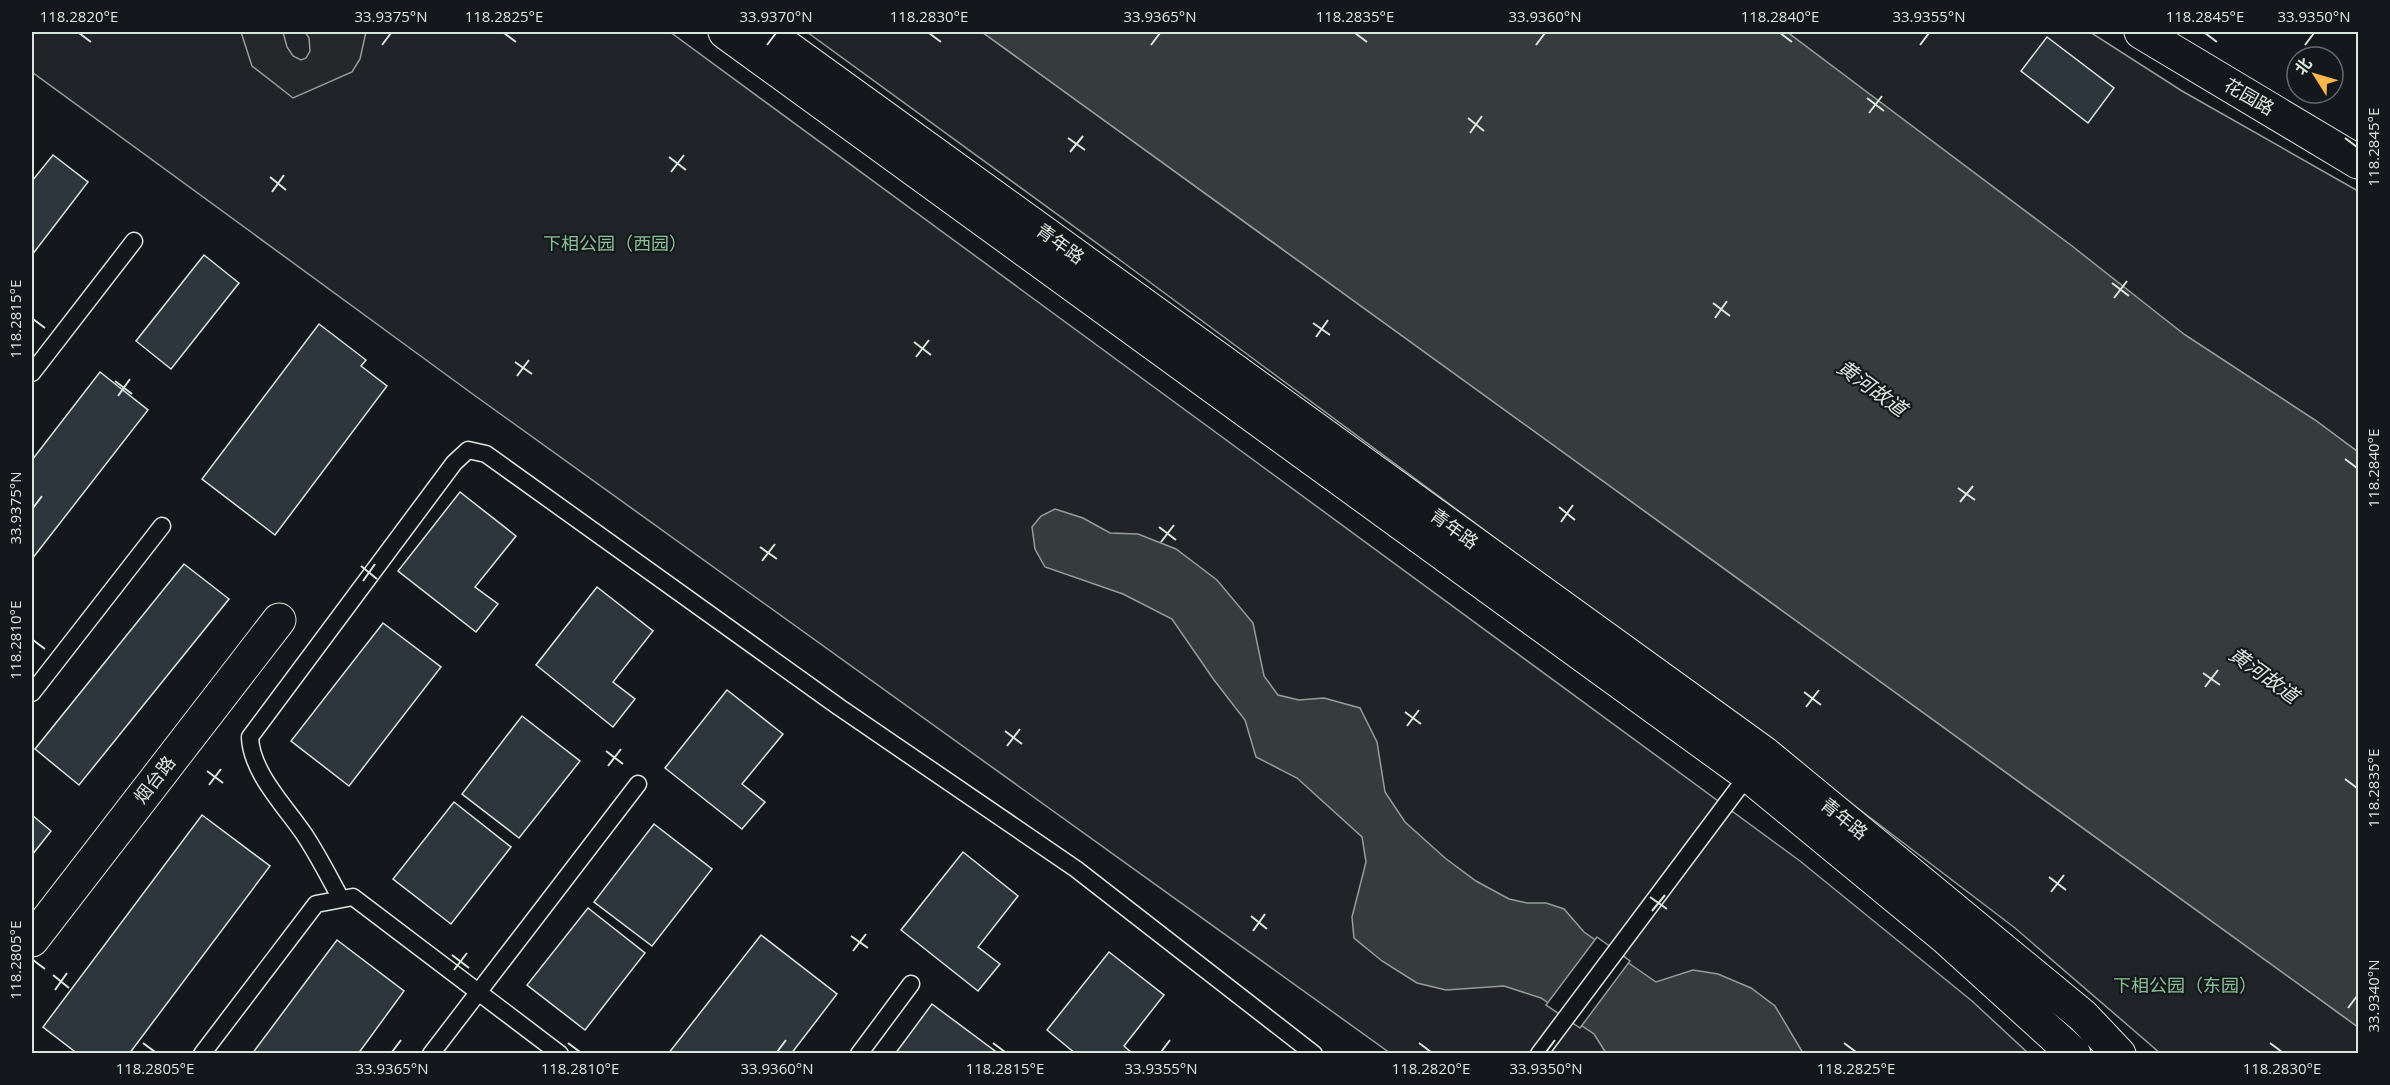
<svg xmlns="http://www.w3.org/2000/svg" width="2390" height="1085" viewBox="0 0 2390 1085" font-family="'Open Sans','Noto Sans SC',sans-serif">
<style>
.green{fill:#202428;stroke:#939e99;stroke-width:1.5}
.parking{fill:#24282b;stroke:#939e99;stroke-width:1.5}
.water{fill:#363b3e;stroke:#939e99;stroke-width:1.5}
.pier{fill:#14181c;stroke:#939e99;stroke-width:1.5}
.building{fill:#2c363c;stroke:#d8e6dc;stroke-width:1.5}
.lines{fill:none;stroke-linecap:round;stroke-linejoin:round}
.lane-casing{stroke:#d8e6dc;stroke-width:19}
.street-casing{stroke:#d8e6dc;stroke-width:35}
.secondary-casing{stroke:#d8e6dc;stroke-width:35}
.lane{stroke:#14181c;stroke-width:16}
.street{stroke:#14181c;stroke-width:33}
.secondary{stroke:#14181c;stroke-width:33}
.ticks{fill:none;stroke:#d8e6dc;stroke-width:2}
.labels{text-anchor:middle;stroke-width:4.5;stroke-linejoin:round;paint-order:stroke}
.street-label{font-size:18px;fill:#d8e6dc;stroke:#14181c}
.park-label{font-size:18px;fill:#8ac095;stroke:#14181c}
.water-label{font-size:20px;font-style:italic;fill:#d8e6dc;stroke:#14181c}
.neatline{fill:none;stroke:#d8e6dc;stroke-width:2}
.ticks-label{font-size:15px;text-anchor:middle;fill:#d8e6dc}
</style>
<rect width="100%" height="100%" fill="#14181c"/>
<!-- green -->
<path class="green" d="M 32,32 L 670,32 L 1800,861 L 1972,1001 L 2028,1053 L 1390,1053 L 474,395 L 32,72 Z
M 807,32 L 982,32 L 2358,1027 L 2358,1053 L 2160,1053 L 2015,928 L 1784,752 L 1124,263 Z
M 1787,32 L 2090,32 L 2182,91 L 2358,191 L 2358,452 L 2315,420 L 2185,335 Z"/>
<!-- parking -->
<path class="parking" d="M 241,32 L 283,32 L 287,47 L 293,56 L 301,60 L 306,58 L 310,51 L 309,38 L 305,32 L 366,32 L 360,59 L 352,72 L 293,98 L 252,66 Z"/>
<!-- water -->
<path class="water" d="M 982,32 L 1787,32 L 2072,246 L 2185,335 L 2315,420 L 2358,452 L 2358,1027 Z
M 1055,509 L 1083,518 L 1110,533 L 1138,534 L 1176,549 L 1217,580 L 1253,623 L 1264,676 L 1278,695 L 1299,700 L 1324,698 L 1360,708 L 1377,742 L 1385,792 L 1405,822 L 1445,858 L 1476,881 L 1509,899 L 1527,903 L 1546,903 L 1564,909 L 1584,932 L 1656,982 L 1693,970 L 1718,974 L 1751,988 L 1775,1006 L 1803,1053 L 1606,1053 L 1594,1034 L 1541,998 L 1504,986 L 1446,990 L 1417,983 L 1382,961 L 1354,938 L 1352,917 L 1366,862 L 1362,837 L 1297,778 L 1256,757 L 1245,720 L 1214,680 L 1172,619 L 1123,594 L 1045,567 L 1035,549 L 1032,527 L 1041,516 Z"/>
<!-- pier -->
<path class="pier" d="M 1597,937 L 1630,961 L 1580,1028 L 1546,1005 Z"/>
<!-- building -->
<path class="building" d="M 2047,37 L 2114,88 L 2088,123 L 2021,71 Z
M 53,155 L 88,182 L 32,255 L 32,181 Z
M 204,255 L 239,283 L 171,369 L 136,341 Z
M 319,324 L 366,360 L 361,366 L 387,386 L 275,535 L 202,479 Z
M 100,372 L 148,410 L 32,559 L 32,460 Z
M 460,492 L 516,536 L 475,587 L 498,604 L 476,632 L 398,571 Z
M 184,564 L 229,599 L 79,785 L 35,749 Z
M 597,587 L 653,631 L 613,682 L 635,699 L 613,727 L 536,665 Z
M 383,623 L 441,667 L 349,786 L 291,741 Z
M 727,690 L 783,734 L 742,784 L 765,802 L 742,829 L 665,768 Z
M 522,716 L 580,761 L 519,838 L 462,794 Z
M 454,802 L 511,847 L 451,924 L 393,879 Z
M 32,815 L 51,831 L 32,855 Z
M 202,815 L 270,866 L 129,1054 L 78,1054 L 43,1027 Z
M 654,824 L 712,869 L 652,946 L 594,902 Z
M 963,852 L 1018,896 L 978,947 L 1000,964 L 978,991 L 901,930 Z
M 588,908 L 645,953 L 585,1030 L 527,985 Z
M 761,935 L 837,994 L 791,1054 L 668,1054 Z
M 337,940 L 404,991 L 358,1054 L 252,1054 Z
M 1109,952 L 1164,995 L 1124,1046 L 1133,1054 L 1076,1054 L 1047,1030 Z
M 932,1004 L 999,1054 L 895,1054 Z"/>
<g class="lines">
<defs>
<path id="lane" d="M 32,373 L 134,241
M 32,693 L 162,526
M 341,899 C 329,877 318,855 304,834 C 285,806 251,772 250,737 L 454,463 L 468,450 L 486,454 L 839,707 L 1076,869 L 1314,1054
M 202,1054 L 316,904 L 353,897 L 560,1054
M 431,1054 L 638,784
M 859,1054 L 911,984
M 1539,1054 L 1751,771"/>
<path id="street" d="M 2141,32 L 2358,162
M 32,940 L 279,620"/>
<path id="secondary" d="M 725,32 L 1748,775 L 1946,938 L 2074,1054
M 766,32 L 1764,753 L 2083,1016 L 2119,1054"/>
</defs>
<!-- lane casing -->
<use href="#lane" class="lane-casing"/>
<!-- street casing -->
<use href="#street" class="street-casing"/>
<!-- secondary casing -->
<use href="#secondary" class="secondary-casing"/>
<!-- lane -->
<use href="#lane" class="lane"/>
<!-- street -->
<use href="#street" class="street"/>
<!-- secondary -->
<use href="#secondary" class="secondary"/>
</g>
<!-- ticks -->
<path class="ticks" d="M 79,33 L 91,42M 504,33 L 516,42M 929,33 L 941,42M 1355,33 L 1367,42M 1780,33 L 1792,42M 2205,33 L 2217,42M 382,45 L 391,33M 767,45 L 776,33M 1151,45 L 1160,33M 1536,45 L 1545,33M 1920,45 L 1929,33M 2305,45 L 2314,33M 1867,98 L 1884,111M 1869,113 L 1882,96M 1468,118 L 1484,131M 1470,133 L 1482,116M 1068,138 L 1085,150M 2345,138 L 2357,147M 1070,152 L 1083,136M 669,157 L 686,170M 671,172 L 684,155M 270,177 L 286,190M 272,192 L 284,175M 2112,283 L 2129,296M 2114,298 L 2127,281M 1713,303 L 1730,316M 1715,318 L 1727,301M 33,319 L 45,328M 1313,323 L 1330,335M 1316,337 L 1328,320M 914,342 L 931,355M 916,357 L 929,340M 515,362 L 532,374M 517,376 L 529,360M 115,381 L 132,394M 118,396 L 130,379M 2345,459 L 2357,468M 1958,488 L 1975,500M 1960,502 L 1973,486M 1559,507 L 1575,520M 33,508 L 42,496M 1561,522 L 1573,505M 1159,527 L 1176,540M 1161,542 L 1174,525M 760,547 L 777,559M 762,561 L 775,544M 361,566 L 377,579M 363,581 L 375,564M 33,640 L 45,649M 2203,673 L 2220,685M 2205,687 L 2218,670M 1804,692 L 1821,705M 1806,707 L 1819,690M 1405,712 L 1421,724M 1407,726 L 1419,710M 1005,731 L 1022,744M 1007,746 L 1020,729M 606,751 L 623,764M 608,766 L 621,749M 207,771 L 223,783M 2345,779 L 2357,788M 209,785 L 221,769M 2049,877 L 2066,890M 2051,892 L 2064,875M 1650,897 L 1667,909M 1652,911 L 1665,895M 1251,916 L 1267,929M 1253,931 L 1265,914M 851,936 L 868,948M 853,951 L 866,934M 452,955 L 469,968M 33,960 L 45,969M 454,970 L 467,953M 53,975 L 69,988M 55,990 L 67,973M 2348,1008 L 2357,996M 143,1043 L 155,1052M 568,1043 L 580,1052M 993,1043 L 1005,1052M 1419,1043 L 1431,1052M 1844,1043 L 1856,1052M 2270,1043 L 2282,1052M 392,1052 L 401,1040M 777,1052 L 786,1040M 1161,1052 L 1170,1040M 1546,1052 L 1555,1040"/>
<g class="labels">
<!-- street labels -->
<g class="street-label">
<text transform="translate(2249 97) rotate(30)" y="6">花园路</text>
<text transform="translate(1060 244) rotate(36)" y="6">青年路</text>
<text transform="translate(1454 529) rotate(36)" y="6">青年路</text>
<text transform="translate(155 780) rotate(-52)" y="6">烟台路</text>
<text transform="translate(1844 819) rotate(39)" y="6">青年路</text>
</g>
<!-- park labels -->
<g class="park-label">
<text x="615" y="250">下相公园（西园）</text>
<text x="2185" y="992">下相公园（东园）</text>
</g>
<!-- water labels -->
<g class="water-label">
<text transform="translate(1872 388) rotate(36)" y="7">黄河故道</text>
<text transform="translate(2264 675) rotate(36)" y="7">黄河故道</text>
</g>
</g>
<!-- border -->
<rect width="2390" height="1085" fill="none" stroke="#14181c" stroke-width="66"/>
<!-- north arrow -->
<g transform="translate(2315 75) rotate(307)"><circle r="28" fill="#14181c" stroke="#626a69" stroke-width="1.5"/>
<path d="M0-4.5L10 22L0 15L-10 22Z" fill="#ffb74d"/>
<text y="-9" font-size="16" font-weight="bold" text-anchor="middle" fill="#d8e6dc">北</text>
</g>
<rect x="33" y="33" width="2324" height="1019" class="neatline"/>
<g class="ticks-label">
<text x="79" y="22">118.2820°E</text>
<text x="391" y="22">33.9375°N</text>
<text x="504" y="22">118.2825°E</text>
<text x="776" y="22">33.9370°N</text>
<text x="929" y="22">118.2830°E</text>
<text x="1160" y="22">33.9365°N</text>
<text x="1355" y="22">118.2835°E</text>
<text x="1545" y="22">33.9360°N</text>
<text x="1780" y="22">118.2840°E</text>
<text x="1929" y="22">33.9355°N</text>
<text x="2205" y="22">118.2845°E</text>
<text x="2314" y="22">33.9350°N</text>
<text transform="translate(2374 147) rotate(-90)" y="5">118.2845°E</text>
<text transform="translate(16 319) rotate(-90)" y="5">118.2815°E</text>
<text transform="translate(2374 468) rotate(-90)" y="5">118.2840°E</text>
<text transform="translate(16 508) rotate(-90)" y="5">33.9375°N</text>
<text transform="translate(16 640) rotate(-90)" y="5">118.2810°E</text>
<text transform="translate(2374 788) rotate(-90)" y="5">118.2835°E</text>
<text transform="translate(16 960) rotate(-90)" y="5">118.2805°E</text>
<text transform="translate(2374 996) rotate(-90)" y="5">33.9340°N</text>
<text x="155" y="1074">118.2805°E</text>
<text x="392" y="1074">33.9365°N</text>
<text x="580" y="1074">118.2810°E</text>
<text x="777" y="1074">33.9360°N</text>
<text x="1005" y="1074">118.2815°E</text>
<text x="1161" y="1074">33.9355°N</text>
<text x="1431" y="1074">118.2820°E</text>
<text x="1546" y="1074">33.9350°N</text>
<text x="1856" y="1074">118.2825°E</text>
<text x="2282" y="1074">118.2830°E</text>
</g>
</svg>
